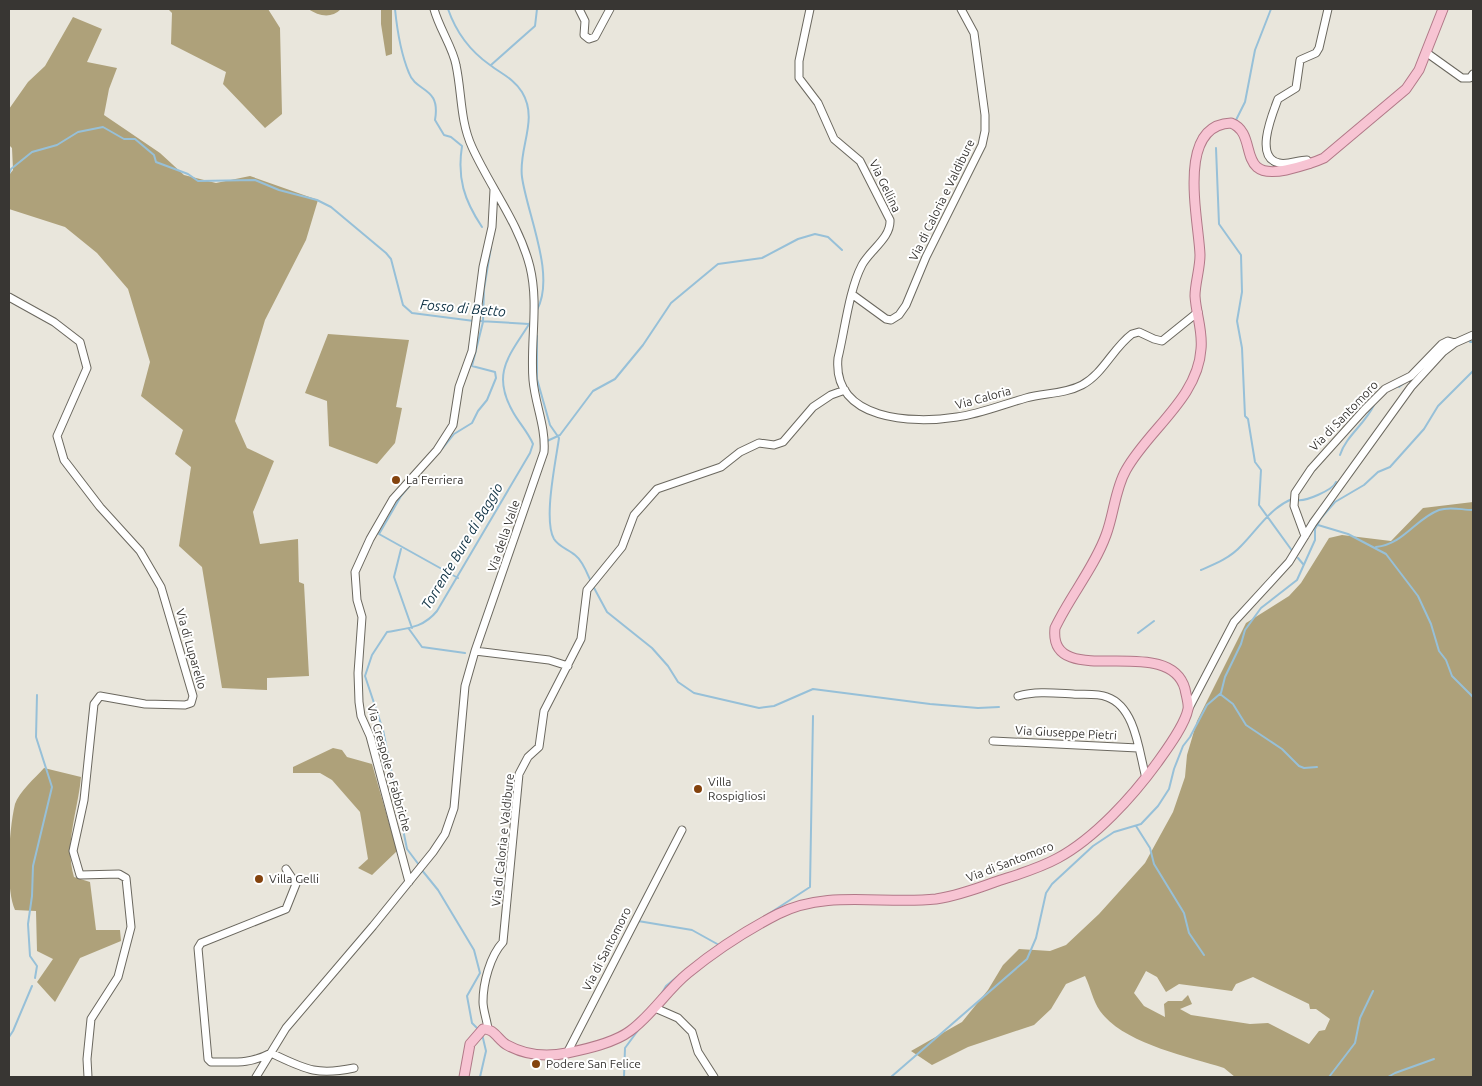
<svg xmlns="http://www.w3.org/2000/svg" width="1482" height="1086" viewBox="0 0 1482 1086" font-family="Ubuntu,sans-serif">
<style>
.forest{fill:#aea17a;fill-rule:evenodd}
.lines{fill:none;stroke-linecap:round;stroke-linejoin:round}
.stream{stroke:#97c0d8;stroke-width:2}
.minor-casing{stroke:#6b685f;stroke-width:9}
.major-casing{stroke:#b17988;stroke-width:11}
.minor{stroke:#fff;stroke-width:7}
.major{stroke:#f7c4d3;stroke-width:9}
.poi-dot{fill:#84430e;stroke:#fff;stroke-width:2}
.labels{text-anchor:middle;stroke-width:4;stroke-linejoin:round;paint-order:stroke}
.street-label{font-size:12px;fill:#383633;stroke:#fff}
.poi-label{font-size:12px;fill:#383633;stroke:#fff;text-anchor:start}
.water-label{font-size:14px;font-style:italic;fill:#0e3143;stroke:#fff}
</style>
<rect width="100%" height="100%" fill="#e9e6dc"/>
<!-- forest -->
<path class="forest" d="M 168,9 L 268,9 L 280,28 L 282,114 L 265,128 L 223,84 L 226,72 L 171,44 L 172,13 Z
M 308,9 L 341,9 C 331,19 319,16 308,9 Z
M 381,9 L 392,9 L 392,54 L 386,56 L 381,24 Z
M 73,17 L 102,29 L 87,62 L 117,68 L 109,89 L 104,115 L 160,153 L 184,175 L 216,183 L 250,176 L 318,200 L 306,240 L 265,320 L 235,421 L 247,448 L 274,461 L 253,512 L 260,544 L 298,539 L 299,582 L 304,584 L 309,676 L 267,678 L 267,690 L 222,688 L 202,567 L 179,546 L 191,467 L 175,454 L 183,430 L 141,396 L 150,362 L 128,289 L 97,253 L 65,227 L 9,209 L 9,175 L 13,170 L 12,148 L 9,145 L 9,109 L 28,82 L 45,66 Z
M 328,334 L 409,340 L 396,407 L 402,408 L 395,443 L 377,464 L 329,446 L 327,401 L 305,393 Z
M 1473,502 L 1473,1077 L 1235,1077 L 1224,1068 C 1187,1056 1124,1044 1100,1011 C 1093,1001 1090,986 1085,976 L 1066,984 L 1051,1009 L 1034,1025 L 968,1047 L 932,1065 L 911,1051 L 962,1022 L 988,990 L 1003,965 L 1019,949 L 1050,951 L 1066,945 L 1099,914 L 1145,863 L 1173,812 L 1185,777 L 1187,755 L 1197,721 L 1246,623 L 1289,596 L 1301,583 L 1329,538 L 1342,535 L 1391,541 L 1423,508 ZM 1146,971 L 1157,977 L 1166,992 L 1179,984 L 1232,991 L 1236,984 L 1253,977 L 1309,1004 L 1310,1009 L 1316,1009 L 1330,1019 L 1325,1030 L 1319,1031 L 1309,1044 L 1268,1023 L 1250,1024 L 1191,1015 L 1180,1009 L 1192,1004 L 1188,995 L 1182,1001 L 1168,1001 L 1164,1004 L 1165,1017 L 1144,1006 L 1134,993 Z
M 333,748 L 342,750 L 347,757 L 372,764 L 397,851 L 372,875 L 358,868 L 368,859 L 360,812 L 332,780 L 320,773 L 293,773 L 293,767 Z
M 44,768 L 81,777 C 78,811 64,843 74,877 L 90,882 L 96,930 L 120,930 L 121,941 L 80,958 L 55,1002 L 37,982 L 53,959 L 37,951 L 36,911 L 15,910 C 5,888 9,829 15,804 C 19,792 35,778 44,768 Z"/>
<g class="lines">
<!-- stream -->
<path class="stream" d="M 395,9 C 397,29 401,54 409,73 C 416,93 441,86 435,120 L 444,135 L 451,137 L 462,146 C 457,178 464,200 482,227
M 448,9 C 456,32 470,51 490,65 C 502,74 514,79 522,92 C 539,120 518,148 522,177 C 527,214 556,275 537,310
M 491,65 L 535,26 L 537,9
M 1235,122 L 1245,102 L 1255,50 L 1271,9
M 1216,148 L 1219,224 L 1241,255 L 1242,292 L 1237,321 L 1242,348 L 1245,416 L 1248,419 L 1255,462 L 1261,470 L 1259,505 L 1293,552
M 9,174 L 11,169 L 32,152 L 57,145 L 78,132 L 103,127 L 124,139 L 135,139 L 154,155 L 156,162 L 188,174 L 198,181 L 255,180 L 279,190 L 317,200 L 331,207 L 386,253 L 391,259 L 403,305 L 412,313 L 474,321
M 479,321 L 529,324
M 537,336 L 537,379 L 550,425 L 559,438 C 556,460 543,520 554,539 C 559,547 568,549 575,555 C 583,561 587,573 591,582
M 1470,342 L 1473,342
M 1399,387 L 1404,383
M 545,442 L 560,435 L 593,391 L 615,379 L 643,345 L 671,303 L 718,264 L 762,258 L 798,239 L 815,234 L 828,237 L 842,250
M 442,449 L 454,434 L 472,423 L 478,411 L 487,400 L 496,378 L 495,372 L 472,366 L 483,322 L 484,289 L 491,247
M 1340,455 C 1346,436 1365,424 1374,405
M 411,484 L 401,496 L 379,534 L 458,578
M 1297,500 C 1305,502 1333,490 1336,482
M 1318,525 L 1348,534 L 1386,554 L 1418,596 L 1431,624 L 1439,651 L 1446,660 L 1452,676 L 1473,697
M 1376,547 C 1404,544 1415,519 1439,510 C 1450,506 1462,510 1473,510
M 401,549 L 394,577 L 412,628
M 1298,558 L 1303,564
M 1201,570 C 1215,564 1230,558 1241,546 C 1257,530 1270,508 1292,499
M 593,586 L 607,612 L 652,648 L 668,666 L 678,682 L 694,693 L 759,708 L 774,706 L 813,689 L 930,704 L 978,708 L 999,707
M 409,629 L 422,647 L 465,653
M 1138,633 L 1154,621
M 1220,694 L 1233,704 L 1246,725 L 1282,749 L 1299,766 L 1304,768 L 1317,767
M 1136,826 L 1150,848 L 1154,864 L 1184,913 L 1189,933 L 1204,955
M 419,865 L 407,849 L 383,730 L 365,676 L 372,655 L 387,632 C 408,628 423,628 437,611 L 530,453 L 533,444 C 528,432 519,423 513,412 C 490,372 511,354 531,321
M 421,869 L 438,890 L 474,950 L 480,973 L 467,996 L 472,1023 L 479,1030
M 767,915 L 810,887 L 813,716
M 638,921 L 692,930 L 719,945
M 35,978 L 37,966 L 30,956 L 28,924 L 32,896 L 33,866 L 52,787 L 36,737 L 37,695
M 662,993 L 666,986 L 677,977
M 9,1037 L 13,1031 L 32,986
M 480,1077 L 486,1051 L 482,1034
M 624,1077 L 625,1048 L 639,1029
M 891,1077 L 1027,959 L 1036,938 L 1046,893 L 1052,884 L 1093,846 L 1114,832 L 1141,824 L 1158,806 L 1169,789 L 1174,769 L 1183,746 L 1190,737 L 1207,705 L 1221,693 L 1225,677 L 1241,644 L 1245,630 L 1261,608 L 1297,580 L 1315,540 L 1315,529 L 1321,518 L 1335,502 L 1364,485 L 1378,472 L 1390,467 L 1424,429 L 1438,406 L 1473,371
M 1329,1077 L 1355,1043 L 1360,1018 L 1373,991
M 1388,1077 L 1395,1073 L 1434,1059"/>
<defs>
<path id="minor" d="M 579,9 L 585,21 L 584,35 L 589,39 L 595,37 L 610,9
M 810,9 L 799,61 L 799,78 L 818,103 L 834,139 L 860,161 L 890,220 C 891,238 870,250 862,265 C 849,290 845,329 838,358 C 832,421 913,424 957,417 C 980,414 1004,404 1026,398 C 1044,393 1065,394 1082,385 C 1103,374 1113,348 1132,334 L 1139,332 L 1154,339 L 1162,341 L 1198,312
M 1427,53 L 1462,78 L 1470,78 L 1473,74
M 1310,164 L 1307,160 C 1298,160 1288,165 1279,163 C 1254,158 1272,115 1278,99 L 1296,88 L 1300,60 L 1316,53 L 1319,48 L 1328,9
M 853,295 L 886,319 L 891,320 L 899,315 L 906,305 L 926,257 L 982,145 L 985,131 L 985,115 L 974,33 L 961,9
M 9,297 L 54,322 L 80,342 L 87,368 L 57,436 L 64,460 L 100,507 L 140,551 L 161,587 L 193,696 L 191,703 L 185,705 L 145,704 L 100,696 L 94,704 L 84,800 L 73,851 L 80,875 L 119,874 L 126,878 L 131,927 L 118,977 L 91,1019 L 87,1059 L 88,1077
M 1305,536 L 1294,506 L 1295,493 L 1311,469 L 1364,410 L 1385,389 L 1411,376 L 1442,344 L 1448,341 L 1455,343
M 475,651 L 549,660 L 568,666
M 1018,696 C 1036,691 1054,693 1073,694 C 1083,695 1097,693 1107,697 C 1136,707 1139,753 1146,778
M 1189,708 L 1234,622 L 1289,562 L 1313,523 L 1411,387 L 1443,352 L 1455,343 L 1473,335
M 993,741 L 1138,748
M 286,869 L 296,884 L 286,909 L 201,943 L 198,948 L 208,1059 L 211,1062 C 235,1062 250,1064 271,1053 C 305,1069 316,1076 354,1068
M 409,882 L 370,736 L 361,716 L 359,702 L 358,673 L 362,617 L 357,600 L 355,572 L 370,539 L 393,499 L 437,450 L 453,425 L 459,387 L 472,351 L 483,267 L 492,227 L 494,190
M 655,1008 L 678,1018 L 692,1032 L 698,1052 L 714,1077
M 488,1029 C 487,1020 483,1010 483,1002 C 483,983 490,956 503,942 L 519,774 L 528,757 L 539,747 L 544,711 L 581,639 L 587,590 L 622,547 L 634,515 L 657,489 L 721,467 L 740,452 L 759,443 L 774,445 L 783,442 L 813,407 L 831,395 L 845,390
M 567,1053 L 682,830
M 256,1077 L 286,1028 L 373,926 L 433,852 L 445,834 L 454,808 L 465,686 L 475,651 L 544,452 C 546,427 535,404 533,380 C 530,343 539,304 530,267 C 519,223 490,187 472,147 C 460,121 462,93 456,65 C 453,48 439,28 434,9"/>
<path id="major" d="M 464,1077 L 470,1044 L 483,1029 C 494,1028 498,1040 507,1045 C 525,1055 547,1057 567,1053 C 587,1049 614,1043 630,1031 C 652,1015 667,990 688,973 C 716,950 747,930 778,914 C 827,889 884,905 936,899 C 956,896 976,889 995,882 C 1016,875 1038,869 1058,858 C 1095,838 1133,796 1157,763 C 1167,749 1185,725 1188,709 C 1189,704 1186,695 1185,689 C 1169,631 1048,693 1055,628 C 1070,596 1094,568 1106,535 C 1114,514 1115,489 1126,470 C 1148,430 1198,398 1201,349 C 1203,331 1196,314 1195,296 C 1195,283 1200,269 1200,255 C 1199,221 1175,125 1231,123 C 1260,134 1234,181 1286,170 C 1299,167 1311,164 1324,158 L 1406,89 L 1419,70 L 1443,9"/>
</defs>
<!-- minor casing -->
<use href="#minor" class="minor-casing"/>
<!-- major casing -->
<use href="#major" class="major-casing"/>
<!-- minor -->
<use href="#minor" class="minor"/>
<!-- major -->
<use href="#major" class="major"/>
</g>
<!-- markers -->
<g class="poi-dot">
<circle cx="396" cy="480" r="5"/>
<circle cx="698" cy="789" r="5"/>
<circle cx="259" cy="879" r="5"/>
<circle cx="536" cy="1064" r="5"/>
</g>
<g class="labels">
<!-- street labels -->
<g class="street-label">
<text transform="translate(885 186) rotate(64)" y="4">Via Gellina</text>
<text transform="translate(942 200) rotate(-64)" y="4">Via di Caloria e Valdibure</text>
<text transform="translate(983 398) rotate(-15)" y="4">Via Caloria</text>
<text transform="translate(1344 416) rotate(-46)" y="4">Via di Santomoro</text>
<text transform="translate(504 536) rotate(-71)" y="4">Via della Valle</text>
<text transform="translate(191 649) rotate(74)" y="4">Via di Luparello</text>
<text transform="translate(1066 733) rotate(3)" y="4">Via Giuseppe Pietri</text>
<text transform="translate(389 768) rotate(74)" y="4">Via Crespole e Fabbriche</text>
<text transform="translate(503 840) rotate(-84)" y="4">Via di Caloria e Valdibure</text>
<text transform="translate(1010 862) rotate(-21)" y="4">Via di Santomoro</text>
<text transform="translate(607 949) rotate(-63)" y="4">Via di Santomoro</text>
</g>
<!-- poi labels -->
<g class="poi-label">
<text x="406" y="484">La Ferriera</text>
<text x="708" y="786">Villa<tspan x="708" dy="14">Rospigliosi</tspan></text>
<text x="269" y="883">Villa Gelli</text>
<text x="546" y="1068">Podere San Felice</text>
</g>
<!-- water labels -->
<g class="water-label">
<text transform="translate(463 308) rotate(5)" y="5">Fosso di Betto</text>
<text transform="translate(462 546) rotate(-59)" y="5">Torrente Bure di Baggio</text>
</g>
</g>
<!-- border -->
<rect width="1482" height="1086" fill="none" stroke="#383633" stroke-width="20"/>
</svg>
